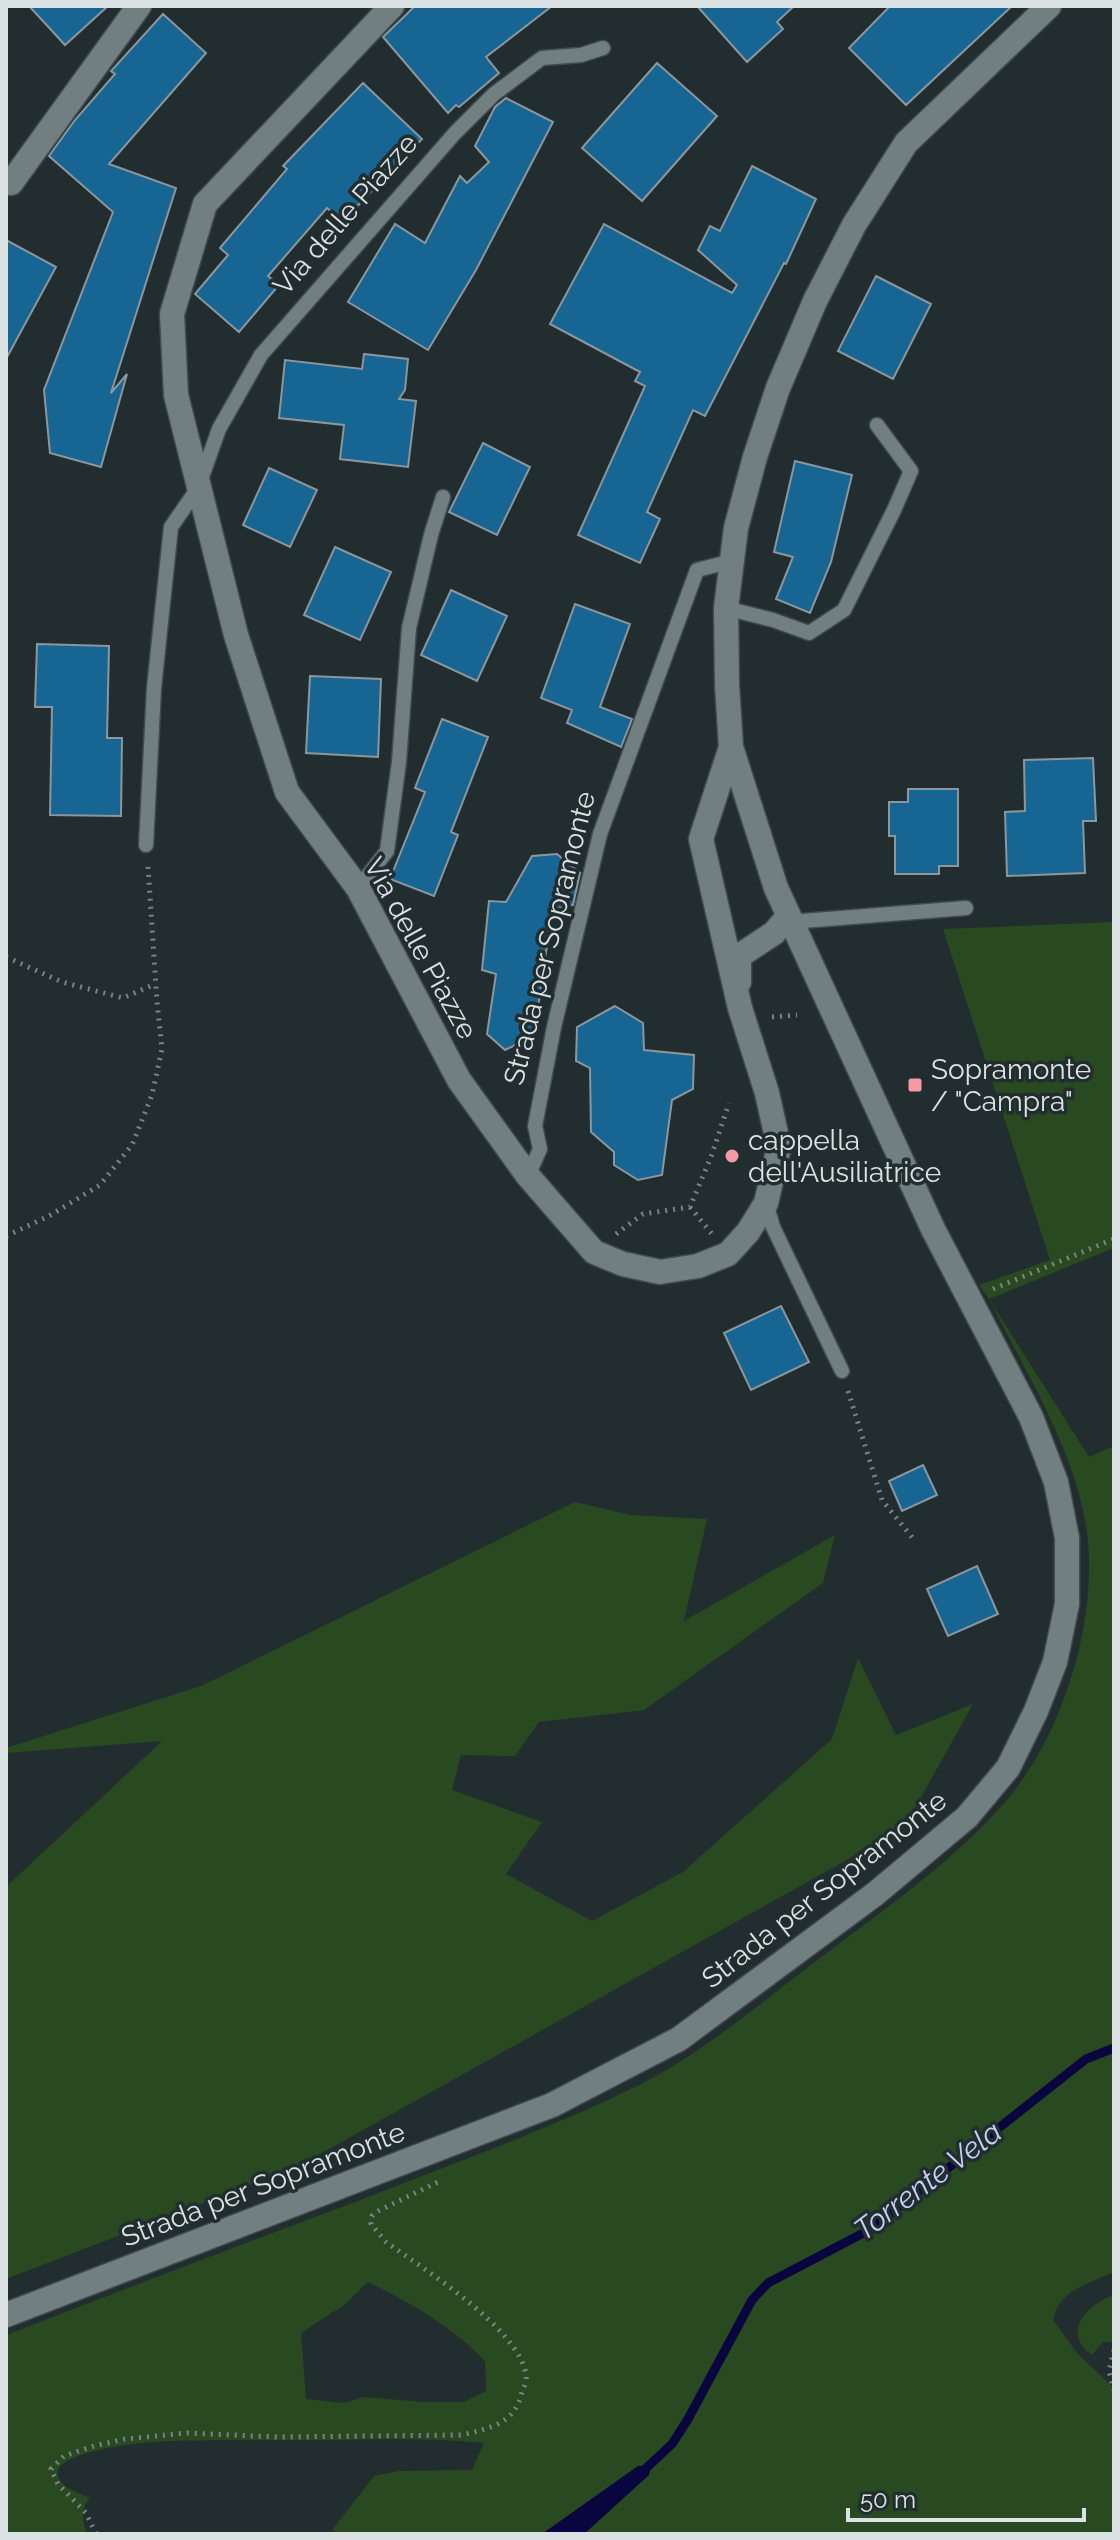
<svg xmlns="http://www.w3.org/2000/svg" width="1120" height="2540" viewBox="0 0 1120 2540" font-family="Raleway,sans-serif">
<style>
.green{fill:#294a20;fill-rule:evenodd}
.water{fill:#09053e}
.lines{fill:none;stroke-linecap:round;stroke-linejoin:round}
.stream{stroke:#09053e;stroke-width:9}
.building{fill:#176592;stroke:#8c969d;stroke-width:2}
.lane-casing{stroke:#414a4c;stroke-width:17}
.street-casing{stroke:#414a4c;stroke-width:27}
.secondary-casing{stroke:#414a4c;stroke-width:27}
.path{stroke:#7a8385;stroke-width:5;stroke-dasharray:2 6;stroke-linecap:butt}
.lane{stroke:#727f81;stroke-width:14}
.street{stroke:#727f81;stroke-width:24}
.secondary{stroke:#727f81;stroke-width:24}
.poi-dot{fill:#f49aa2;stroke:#222d2f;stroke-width:3}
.labels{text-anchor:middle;stroke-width:7;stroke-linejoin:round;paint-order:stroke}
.street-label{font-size:28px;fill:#dbe2e3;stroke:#222d2f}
.poi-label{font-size:28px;fill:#dbe2e3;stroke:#222d2f;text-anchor:start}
.water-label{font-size:30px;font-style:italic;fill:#c6d0f5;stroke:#222d2f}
</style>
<rect width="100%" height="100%" fill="#222d2f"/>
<!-- green -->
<path class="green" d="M 1114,922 L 1114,1248 L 989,1299 L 1089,1457 L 1114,1446 L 1114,2272 C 1088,2284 1059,2290 1053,2320 L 1077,2353 L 1114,2388 L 1114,2534 L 584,2534 L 649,2475 L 638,2466 L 542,2534 L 341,2534 L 332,2530 L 374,2476 L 399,2471 L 472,2470 L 484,2443 C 426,2437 364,2440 306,2440 C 255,2441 203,2439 153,2442 C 137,2443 23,2455 68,2488 C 74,2492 83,2495 90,2498 C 80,2510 82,2520 87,2534 L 6,2534 L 6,2335 C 122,2290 238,2246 355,2202 C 450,2165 545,2131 637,2086 C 700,2055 755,2007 811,1965 C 875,1916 945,1868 1000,1808 C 1060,1742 1096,1630 1088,1541 C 1080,1458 1026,1373 989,1299 L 979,1285 L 1050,1260 L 943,929 ZM 368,2282 C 411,2303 451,2326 485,2361 L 486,2391 L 464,2402 L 424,2402 L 363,2397 L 344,2403 L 306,2399 L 301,2333 L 344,2305 Z
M 575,1502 L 630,1515 L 707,1519 L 684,1621 L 835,1535 L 823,1583 L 644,1710 L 539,1722 L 515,1756 L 461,1755 L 452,1790 L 542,1822 L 506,1874 L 592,1921 L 683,1872 L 832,1739 L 858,1658 L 896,1735 L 973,1704 L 904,1828 L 297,2167 L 6,2279 L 6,1887 L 162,1741 L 6,1753 L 6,1748 L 201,1686 Z
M 1114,2295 L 1114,2342 L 1103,2342 L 1092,2355 C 1060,2333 1087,2304 1114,2295 Z"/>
<!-- water -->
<path class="water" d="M 651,2465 L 649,2475 L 584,2534 L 542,2534 L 638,2466 Z"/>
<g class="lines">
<!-- stream -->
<path class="stream" d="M 643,2471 L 672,2444 L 688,2419 L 752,2300 L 768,2283 L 871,2229 L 1086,2059 L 1114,2048"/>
</g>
<!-- building -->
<path class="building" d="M 29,6 L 108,6 L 65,45 Z
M 415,6 L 552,6 L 486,57 L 499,73 L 459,107 L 456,105 L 448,113 L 383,37 Z
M 697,6 L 794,6 L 777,22 L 783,29 L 747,62 Z
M 890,6 L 1012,6 L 906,105 L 849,48 Z
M 163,14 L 206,53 L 109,164 L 176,188 L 111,393 L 127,374 L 101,467 L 50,453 L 44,390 L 113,212 L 49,156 L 75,120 L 115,74 L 111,71 Z
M 657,63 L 717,116 L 642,201 L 582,148 Z
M 363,83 L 422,139 L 342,222 L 327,208 L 268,276 L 279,285 L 239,332 L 195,294 L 228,255 L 220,248 L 287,169 L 283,166 Z
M 506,98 L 553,122 L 476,270 L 428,350 L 348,302 L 395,224 L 425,243 L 460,176 L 467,183 L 489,162 L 475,146 L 495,107 Z
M 752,166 L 816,199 L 786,264 L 784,263 L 705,416 L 693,410 L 647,512 L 660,519 L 640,563 L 578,535 L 645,386 L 635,381 L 640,372 L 550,324 L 604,224 L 732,293 L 737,285 L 698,250 L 710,226 L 720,231 Z
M 6,240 L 56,267 L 6,359 Z
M 876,276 L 931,304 L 893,379 L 838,351 Z
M 364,354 L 408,359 L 405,390 L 399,399 L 416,401 L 408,467 L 340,459 L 344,425 L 279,418 L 285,360 L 362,369 Z
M 483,443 L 530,467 L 497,535 L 449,512 Z
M 795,461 L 852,475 L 831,562 L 810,613 L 776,599 L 793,557 L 774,552 Z
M 269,468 L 317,490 L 290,547 L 243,525 Z
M 335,547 L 391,572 L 360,640 L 304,615 Z
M 451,590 L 507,616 L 477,681 L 421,655 Z
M 575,604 L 630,624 L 600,707 L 632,719 L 621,747 L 567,723 L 572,710 L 541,698 Z
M 37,644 L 109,646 L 107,738 L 122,738 L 121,816 L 50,815 L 52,707 L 35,707 Z
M 310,676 L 381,679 L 378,757 L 306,753 Z
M 442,719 L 488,737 L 451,832 L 458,835 L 434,896 L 390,879 L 425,792 L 415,788 Z
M 1093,758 L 1096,821 L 1083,821 L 1085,873 L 1007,876 L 1005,812 L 1025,811 L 1024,760 Z
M 908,789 L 958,789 L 958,866 L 939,866 L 939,874 L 895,874 L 895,836 L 889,836 L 889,802 L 908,802 Z
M 557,854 L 580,873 L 573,905 L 552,910 L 534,1036 L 505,1050 L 487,1034 L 496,974 L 482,970 L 489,901 L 506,902 L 532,856 Z
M 615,1006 L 643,1023 L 644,1050 L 694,1055 L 693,1089 L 672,1100 L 662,1175 L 638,1180 L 614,1165 L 614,1152 L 591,1132 L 590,1068 L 576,1061 L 577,1027 Z
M 781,1306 L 809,1362 L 751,1390 L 724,1333 Z
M 923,1465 L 937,1495 L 902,1511 L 889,1481 Z
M 977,1566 L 998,1614 L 948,1636 L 927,1589 Z"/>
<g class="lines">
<defs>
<path id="lane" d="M 726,608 L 773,620 L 809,633 L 844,610 L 894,510 L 911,471 L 877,425
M 146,845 L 154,688 L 171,527 L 198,488 L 219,429 L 261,355 L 455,133 L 494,94 L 542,58 L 581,55 L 603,48
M 358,888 L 387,851 L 399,762 L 409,628 L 431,535 L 443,497
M 790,922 L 966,908
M 528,1176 L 540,1149 L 535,1126 L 554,1027 L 600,834 L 697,570 L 732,561
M 766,1203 L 773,1227 L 842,1371"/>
<path id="street" d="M 392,6 L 205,204 L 172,314 L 176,395 L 236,635 L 287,792 L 358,888 L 459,1080 L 528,1176 L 594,1252 L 623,1264 L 660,1272 L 698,1266 L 728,1254 L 748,1232 L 766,1203 L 779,1147 L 767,1093 L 740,1008 L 701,839 L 731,747
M 11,183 L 139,6
M 739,982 L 739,956 L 774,933 L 788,917"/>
<path id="secondary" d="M 6,2315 L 552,2105 L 679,2039 L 875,1894 L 967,1817 L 1008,1768 L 1036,1711 L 1055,1662 L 1067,1604 L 1067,1538 L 1056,1482 L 1031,1417 L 933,1229 L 776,888 L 731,747 L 727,685 L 726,608 L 736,528 L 755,457 L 778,388 L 815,301 L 854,225 L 906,143 L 1049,6"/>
</defs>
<!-- lane casing -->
<use href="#lane" class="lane-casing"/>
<!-- street casing -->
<use href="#street" class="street-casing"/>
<!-- secondary casing -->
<use href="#secondary" class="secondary-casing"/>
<!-- path -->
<path class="path" d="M 6,957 L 62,982 L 123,998 L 155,984
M 772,1017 L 797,1015
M 690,1207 L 712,1234
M 616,1234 L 643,1214 L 690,1207 L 711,1157 L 729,1103
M 6,1236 L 49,1216 L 100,1185 L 132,1145 L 152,1095 L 162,1049 L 157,1002 L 148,866
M 993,1289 L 1114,1239
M 848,1391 L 882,1500 L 915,1541
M 1114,2350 L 1109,2371 L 1114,2390
M 96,2534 L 86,2513 L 58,2484 L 51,2469 L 64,2456 L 94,2446 L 125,2439 L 187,2433 L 278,2437 L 462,2435 C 490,2428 515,2424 522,2392 C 524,2387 527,2380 526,2375 C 520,2329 422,2268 386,2242 L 371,2224 L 372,2216 L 378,2211 L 442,2180"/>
<!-- lane -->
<use href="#lane" class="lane"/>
<!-- street -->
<use href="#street" class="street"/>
<!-- secondary -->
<use href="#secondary" class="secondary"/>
</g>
<!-- markers -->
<g class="poi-dot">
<rect x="907" y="1077" width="16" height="16" rx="4"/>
<circle cx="732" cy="1156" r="8"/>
</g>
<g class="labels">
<!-- street labels -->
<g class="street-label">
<text transform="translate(345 214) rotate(-49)" y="10">Via delle Piazze</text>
<text transform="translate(549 938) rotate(-76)" y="10">Strada per Sopramonte</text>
<text transform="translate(421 948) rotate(61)" y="10">Via delle Piazze</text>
<text transform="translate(824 1889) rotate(-38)" y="10">Strada per Sopramonte</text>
<text transform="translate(263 2184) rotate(-21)" y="10">Strada per Sopramonte</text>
</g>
<!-- poi labels -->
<g class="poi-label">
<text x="931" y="1079">Sopramonte<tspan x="931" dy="32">/ "Campra"</tspan></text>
<text x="748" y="1150">cappella<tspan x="748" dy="32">dell'Ausiliatrice</tspan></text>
</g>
<!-- water labels -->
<g class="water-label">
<text transform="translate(928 2181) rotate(-37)" y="10">Torrente Vela</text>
</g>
</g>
<!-- border -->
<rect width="1120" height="2540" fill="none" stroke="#dbe2e3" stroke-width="16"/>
<!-- scale -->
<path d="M848 2508v12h236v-12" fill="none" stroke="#dbe2e3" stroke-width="4"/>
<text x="860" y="2508" font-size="24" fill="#dbe2e3" stroke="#222d2f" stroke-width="6" paint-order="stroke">50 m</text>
</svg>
